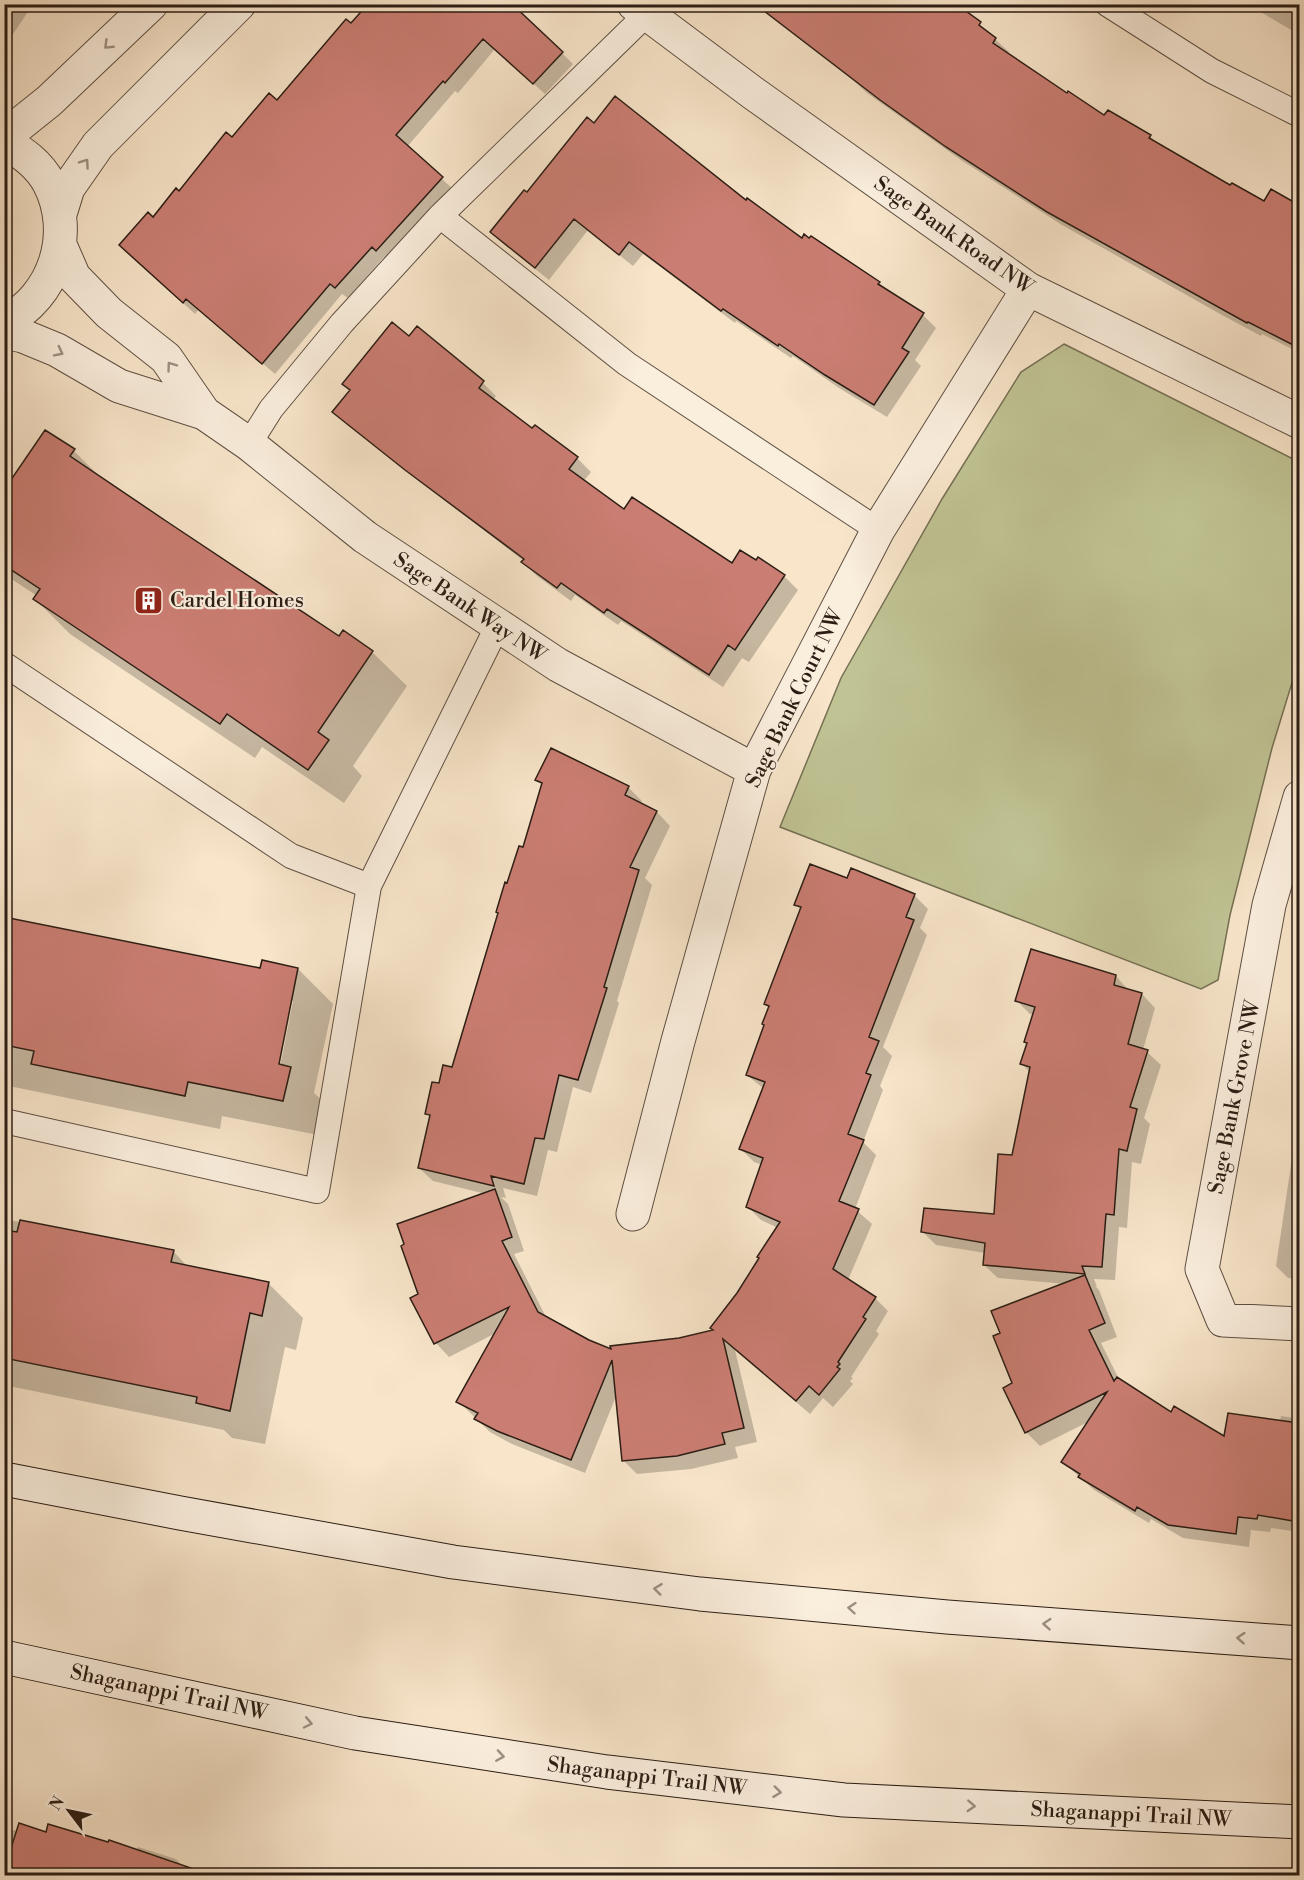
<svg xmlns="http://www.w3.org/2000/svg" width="1304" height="1880" viewBox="0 0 1304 1880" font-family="'Libre Bodoni',serif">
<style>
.green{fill:#c0c394;stroke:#767054;stroke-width:1.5}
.shadow{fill:#0003;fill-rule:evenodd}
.building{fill:#ca7d72;stroke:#2b1d14;stroke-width:1.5}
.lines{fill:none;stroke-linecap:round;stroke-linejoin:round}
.service-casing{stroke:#5e4f42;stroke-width:26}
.minor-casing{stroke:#5e4f42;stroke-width:35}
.secondary-casing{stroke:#2b1d14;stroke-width:35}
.service{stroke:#faeedd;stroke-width:24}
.minor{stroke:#faeedd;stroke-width:33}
.secondary{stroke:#faeedd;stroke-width:33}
.oneway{stroke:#9d9083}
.labels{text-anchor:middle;stroke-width:4.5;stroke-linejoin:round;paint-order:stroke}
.street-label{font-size:21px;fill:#2b1d14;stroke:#faeedd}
.poi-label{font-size:21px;fill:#2b1d14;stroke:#faeedd;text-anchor:start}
</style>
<rect width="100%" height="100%" fill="#f8e5ca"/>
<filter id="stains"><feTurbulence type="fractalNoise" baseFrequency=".00333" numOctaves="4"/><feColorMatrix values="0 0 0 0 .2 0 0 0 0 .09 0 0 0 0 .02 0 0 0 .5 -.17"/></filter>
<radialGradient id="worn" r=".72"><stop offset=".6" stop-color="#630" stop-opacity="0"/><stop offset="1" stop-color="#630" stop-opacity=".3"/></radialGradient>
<!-- green -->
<path class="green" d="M 1064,344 L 1299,462 L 1299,660 L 1272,748 L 1230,915 L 1218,980 L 1201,989 L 780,827 L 841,678 L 942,499 L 1021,372 Z"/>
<!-- shadow -->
<path class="shadow" d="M 4,4 L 33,4 L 4,48 Z
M 370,4 L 562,53 L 573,64 L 545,94 L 495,49 L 458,93 L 455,91 L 407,147 L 453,189 L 389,261 L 384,257 L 348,298 L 342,294 L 275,374 L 199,309 L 195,314 L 132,256 L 154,219 L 232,139 L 277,102 Z
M 754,4 L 948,4 L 995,39 L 1009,52 L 1007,55 L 1068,95 L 1105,117 L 1150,136 L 1159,145 L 1231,187 L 1265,203 L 1271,191 L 1300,207 L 1300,353 L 1262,334 L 1261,336 L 1222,315 L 1062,225 L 961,160 L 867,93 L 855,82 Z
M 1247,4 L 1300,4 L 1300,26 L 1295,23 L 1291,30 Z
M 524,192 L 746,202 L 802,241 L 879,283 L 890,293 L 923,315 L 936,328 L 915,360 L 921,366 L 887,417 L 839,388 L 793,356 L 791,358 L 736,321 L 735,323 L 643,254 L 633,266 L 588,230 L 549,280 L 505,245 L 492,232 Z
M 417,328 L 483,383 L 496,396 L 493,400 L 533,430 L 535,427 L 577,458 L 591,472 L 583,482 L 624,511 L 732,565 L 784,576 L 798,590 L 749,662 L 742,658 L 723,687 L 621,621 L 618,625 L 575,595 L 571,601 L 537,576 L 523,562 L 524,561 L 347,425 L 334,412 L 409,338 Z
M 74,451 L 103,480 L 339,638 L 372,652 L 407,686 L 353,766 L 362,776 L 344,803 L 262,747 L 255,758 L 70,634 L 35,599 L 37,596 L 4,574 L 4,492 Z
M 537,780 L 628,787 L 642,801 L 640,804 L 657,812 L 670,826 L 645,878 L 652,885 L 617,1001 L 619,1003 L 591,1093 L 573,1087 L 557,1152 L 548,1150 L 537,1196 L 503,1188 L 506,1198 L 501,1197 L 508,1204 L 524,1251 L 514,1254 L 547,1319 L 588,1342 L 612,1351 L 716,1331 L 778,1228 L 761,1220 L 748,1207 L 762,1165 L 754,1162 L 740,1148 L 764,1089 L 747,1075 L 770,1008 L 765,1004 L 801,910 L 796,904 L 848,880 L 914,895 L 928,909 L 920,928 L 927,935 L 883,1047 L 892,1056 L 880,1086 L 883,1090 L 863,1142 L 876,1155 L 855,1209 L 872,1224 L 848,1280 L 875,1298 L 888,1311 L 876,1331 L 879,1334 L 851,1377 L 853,1378 L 850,1381 L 853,1384 L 833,1407 L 823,1398 L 810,1414 L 735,1350 L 757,1442 L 735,1447 L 738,1458 L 691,1469 L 637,1474 L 624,1461 L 617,1394 L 585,1473 L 512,1444 L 490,1432 L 458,1401 L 496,1333 L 449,1357 L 436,1343 L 420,1295 L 486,1194 L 433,1181 L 419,1168 L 431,1117 L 427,1113 L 440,1085 L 453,1069 L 508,885 L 524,849 L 543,785 Z
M 4,919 L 262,969 L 298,969 L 333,1004 L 314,1093 L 325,1103 L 318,1135 L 222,1116 L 220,1129 L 4,1085 ZM 290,1001 L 293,1001 L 279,1072 L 276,1071 Z
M 1116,976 L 1129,991 L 1142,994 L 1155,1008 L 1143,1050 L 1147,1052 L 1161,1065 L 1144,1118 L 1150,1124 L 1141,1164 L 1132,1162 L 1127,1228 L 1119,1227 L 1115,1280 L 1094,1279 L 1097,1287 L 1095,1286 L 1099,1290 L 1117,1337 L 1101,1343 L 1120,1381 L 1171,1414 L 1225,1438 L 1280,1422 L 1281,1416 L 1300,1419 L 1300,1532 L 1271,1528 L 1270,1532 L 1251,1530 L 1249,1547 L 1183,1538 L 1151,1519 L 1149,1523 L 1094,1490 L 1063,1462 L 1090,1421 L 1040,1446 L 1026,1432 L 1005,1388 L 1013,1384 L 1002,1334 L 1066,1284 L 998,1278 L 984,1265 L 985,1253 L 936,1245 L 922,1231 L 995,1215 L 1013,1157 L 1031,1073 L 1022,1064 L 1028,1044 L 1034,1015 L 1030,1014 L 1017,1001 Z
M 1300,1104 L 1300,1279 L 1288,1278 L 1276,1266 Z
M 4,1219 L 173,1251 L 188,1267 L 268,1283 L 303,1318 L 296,1350 L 285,1347 L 265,1444 L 232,1438 L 224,1430 L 4,1385 Z
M 4,1829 L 48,1834 L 136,1851 L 138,1847 L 176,1859 L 192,1876 L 4,1876 Z"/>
<!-- building -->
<path class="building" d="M 368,4 L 512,4 L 563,52 L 533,84 L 483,39 L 445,83 L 443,81 L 396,135 L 443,177 L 376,251 L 372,247 L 335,288 L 330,284 L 262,364 L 186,299 L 183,303 L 119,245 L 148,212 L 153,217 L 176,188 L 179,191 L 226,132 L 232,137 L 269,93 L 277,100 L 346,19 L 351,23 Z
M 755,4 L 956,4 L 981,22 L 979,25 L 996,38 L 993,43 L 1067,93 L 1068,91 L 1104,115 L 1108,110 L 1151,135 L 1149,138 L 1230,185 L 1232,183 L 1264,201 L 1271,189 L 1299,205 L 1299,348 L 1248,322 L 1247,323 L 1047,212 L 946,147 L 880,100 Z
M 615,96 L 746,200 L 747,198 L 802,238 L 804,234 L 809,238 L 811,236 L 880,282 L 878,284 L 924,313 L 902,348 L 909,352 L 874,405 L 825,375 L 779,344 L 778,346 L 723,309 L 721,311 L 629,242 L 619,255 L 574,219 L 535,268 L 490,232 L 524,190 L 527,192 L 587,117 L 594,123 Z
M 392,322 L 409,336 L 417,326 L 484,381 L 479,388 L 532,428 L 535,425 L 578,457 L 569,469 L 624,509 L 632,497 L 732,563 L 740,550 L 756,560 L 758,557 L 785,575 L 735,650 L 728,645 L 709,675 L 607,609 L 604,613 L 561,583 L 557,588 L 521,562 L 524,559 L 405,470 L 332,412 L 350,390 L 342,384 Z
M 45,430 L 75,449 L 70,456 L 166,521 L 339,636 L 343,630 L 373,651 L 318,732 L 329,740 L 308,770 L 227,714 L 220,724 L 60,617 L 33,599 L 40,589 L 4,565 L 4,490 Z
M 551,748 L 629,786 L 625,795 L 657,811 L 630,867 L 639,870 L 604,987 L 607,988 L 578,1080 L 559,1075 L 544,1139 L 535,1138 L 524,1184 L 491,1176 L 494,1186 L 418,1168 L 430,1115 L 425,1114 L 432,1082 L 439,1083 L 443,1065 L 452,1067 L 498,913 L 496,912 L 505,882 L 507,883 L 519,846 L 523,847 L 542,783 L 535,780 Z
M 810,864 L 847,878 L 851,868 L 915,894 L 906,917 L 914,920 L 869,1037 L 879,1041 L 866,1073 L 871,1075 L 848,1134 L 864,1140 L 839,1201 L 859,1209 L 833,1269 L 876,1297 L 863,1317 L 866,1319 L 838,1362 L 840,1364 L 837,1367 L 840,1369 L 819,1395 L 809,1386 L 796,1401 L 723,1339 L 744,1428 L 722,1433 L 725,1444 L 677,1456 L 622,1461 L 612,1360 L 571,1460 L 497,1431 L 474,1419 L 478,1413 L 456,1402 L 509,1307 L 434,1344 L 410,1298 L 418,1294 L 401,1246 L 404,1244 L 397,1224 L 495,1189 L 512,1237 L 502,1241 L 538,1312 L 589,1340 L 611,1349 L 610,1346 L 679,1338 L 713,1330 L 710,1328 L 737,1293 L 759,1258 L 757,1257 L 780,1222 L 746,1207 L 763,1158 L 739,1149 L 765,1082 L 746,1075 L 764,1025 L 762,1024 L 769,1006 L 764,1004 L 801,907 L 794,905 Z
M 4,917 L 260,968 L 262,960 L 298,968 L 279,1064 L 291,1067 L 283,1101 L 188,1082 L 185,1096 L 31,1064 L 34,1051 L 4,1045 Z
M 1031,949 L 1116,975 L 1114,985 L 1142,993 L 1128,1044 L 1148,1050 L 1130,1107 L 1137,1109 L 1127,1151 L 1119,1149 L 1114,1215 L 1106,1214 L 1102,1267 L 1082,1266 L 1085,1274 L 983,1265 L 985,1243 L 921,1232 L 924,1208 L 994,1214 L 998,1154 L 1012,1155 L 1030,1067 L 1020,1064 L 1027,1043 L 1024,1042 L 1035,1007 L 1015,1001 Z
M 20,1220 L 174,1250 L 171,1262 L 269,1282 L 262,1316 L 250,1313 L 230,1411 L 196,1403 L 197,1397 L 4,1358 L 4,1230 L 17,1232 Z
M 1085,1275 L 1105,1323 L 1089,1330 L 1114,1381 L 1117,1377 L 1171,1412 L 1174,1406 L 1224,1436 L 1228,1413 L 1299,1423 L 1299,1522 L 1258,1515 L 1257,1519 L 1238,1517 L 1236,1534 L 1168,1525 L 1137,1507 L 1135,1511 L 1078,1477 L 1080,1474 L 1061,1462 L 1107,1392 L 1025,1433 L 1003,1388 L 1012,1383 L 993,1336 L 1000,1333 L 991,1311 Z
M 19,1823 L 46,1832 L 48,1824 L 108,1842 L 109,1840 L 191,1868 L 190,1869 L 195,1871 L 195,1875 L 4,1875 L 4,1870 Z"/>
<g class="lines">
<defs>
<path id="service" d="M 1107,4 L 1212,71 L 1300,115
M 440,216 L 627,364 L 878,530
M 249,444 L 271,409 L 342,323 L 440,216 L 657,4
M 4,664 L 291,856 L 369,886
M 4,1121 L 317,1191 L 369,886 L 498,625"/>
<path id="minor" d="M 634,4 L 753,93 L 1028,289 L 1300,422
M 4,133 L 19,125 L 49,101 L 151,4
M 4,142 C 22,152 39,164 49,183 C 75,233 55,297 4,322
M 60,214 L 68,188 L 98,145 L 239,4
M 60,245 L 74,277 L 109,313 L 166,358 L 204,413
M 4,332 L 23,336 L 57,350 L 119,386 L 204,413 L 249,444 L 365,537 L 558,665 L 754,770
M 1300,797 L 1269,905 L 1202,1269 L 1223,1320 L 1300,1324
M 633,1214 L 678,1041 L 754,770 L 878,530 L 1028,289"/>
<path id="secondary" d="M 4,1479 L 180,1513 L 453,1562 L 700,1594 L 947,1617 L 1300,1643
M 4,1657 L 355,1733 L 607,1772 L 844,1800 L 1300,1822"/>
</defs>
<!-- service casing -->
<use href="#service" class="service-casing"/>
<!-- minor casing -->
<use href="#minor" class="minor-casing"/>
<!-- secondary casing -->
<use href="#secondary" class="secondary-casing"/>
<!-- service -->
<use href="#service" class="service"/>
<!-- minor -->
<use href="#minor" class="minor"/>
<!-- secondary -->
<use href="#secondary" class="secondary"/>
</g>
<!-- one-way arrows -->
<defs><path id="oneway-chevron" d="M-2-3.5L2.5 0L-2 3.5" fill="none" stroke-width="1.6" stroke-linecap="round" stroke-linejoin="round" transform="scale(1.5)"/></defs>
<g class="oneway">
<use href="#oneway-chevron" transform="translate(108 45) rotate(136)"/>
<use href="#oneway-chevron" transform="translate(85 163) rotate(-55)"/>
<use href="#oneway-chevron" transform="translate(59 352) rotate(27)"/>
<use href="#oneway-chevron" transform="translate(171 366) rotate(-126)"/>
<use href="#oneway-chevron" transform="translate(658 1589) rotate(-173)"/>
<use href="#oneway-chevron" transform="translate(852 1608) rotate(-175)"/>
<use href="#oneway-chevron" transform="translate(1047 1624) rotate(-176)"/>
<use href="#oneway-chevron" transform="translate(1241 1638) rotate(-176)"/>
<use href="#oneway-chevron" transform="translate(308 1723) rotate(12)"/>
<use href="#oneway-chevron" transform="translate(500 1756) rotate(9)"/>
<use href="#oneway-chevron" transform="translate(777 1792) rotate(7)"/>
<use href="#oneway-chevron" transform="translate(971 1806) rotate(3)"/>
</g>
<!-- icons -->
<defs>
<symbol id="building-square" viewBox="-11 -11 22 22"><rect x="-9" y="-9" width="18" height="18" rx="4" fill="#8f2418" stroke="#faeedd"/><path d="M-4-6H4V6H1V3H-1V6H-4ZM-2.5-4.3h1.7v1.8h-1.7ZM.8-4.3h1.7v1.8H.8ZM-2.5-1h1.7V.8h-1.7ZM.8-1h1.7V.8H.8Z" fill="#fff"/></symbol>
</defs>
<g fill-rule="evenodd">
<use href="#building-square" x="132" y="584" width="33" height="33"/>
</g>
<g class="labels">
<!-- street labels -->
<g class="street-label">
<text transform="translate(954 235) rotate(35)" y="7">Sage Bank Road NW</text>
<text transform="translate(470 607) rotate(34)" y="7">Sage Bank Way NW</text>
<text transform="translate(794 698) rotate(-64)" y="7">Sage Bank Court NW</text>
<text transform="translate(1234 1097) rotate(-79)" y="7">Sage Bank Grove NW</text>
<text transform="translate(169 1692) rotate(12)" y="7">Shaganappi Trail NW</text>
<text transform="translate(647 1776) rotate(7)" y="7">Shaganappi Trail NW</text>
<text transform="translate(1131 1814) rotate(3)" y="7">Shaganappi Trail NW</text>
</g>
<!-- poi labels -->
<g class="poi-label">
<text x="170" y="607">Cardel Homes</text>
</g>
</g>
<!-- margin -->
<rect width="1304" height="1880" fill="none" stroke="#f8e5ca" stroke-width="24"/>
<rect x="6" y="6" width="1292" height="1868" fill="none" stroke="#2b1d14" stroke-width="3"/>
<rect x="12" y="12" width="1280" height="1856" fill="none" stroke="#2b1d14" stroke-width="1.5"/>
<!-- north arrow -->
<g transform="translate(69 1811) rotate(302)" stroke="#faeedd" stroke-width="4.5" paint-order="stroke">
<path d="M0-4.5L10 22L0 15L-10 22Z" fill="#2b1d14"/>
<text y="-9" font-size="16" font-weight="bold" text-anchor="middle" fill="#2b1d14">N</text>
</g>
<rect width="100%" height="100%" filter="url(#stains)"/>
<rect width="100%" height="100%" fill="url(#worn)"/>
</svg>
